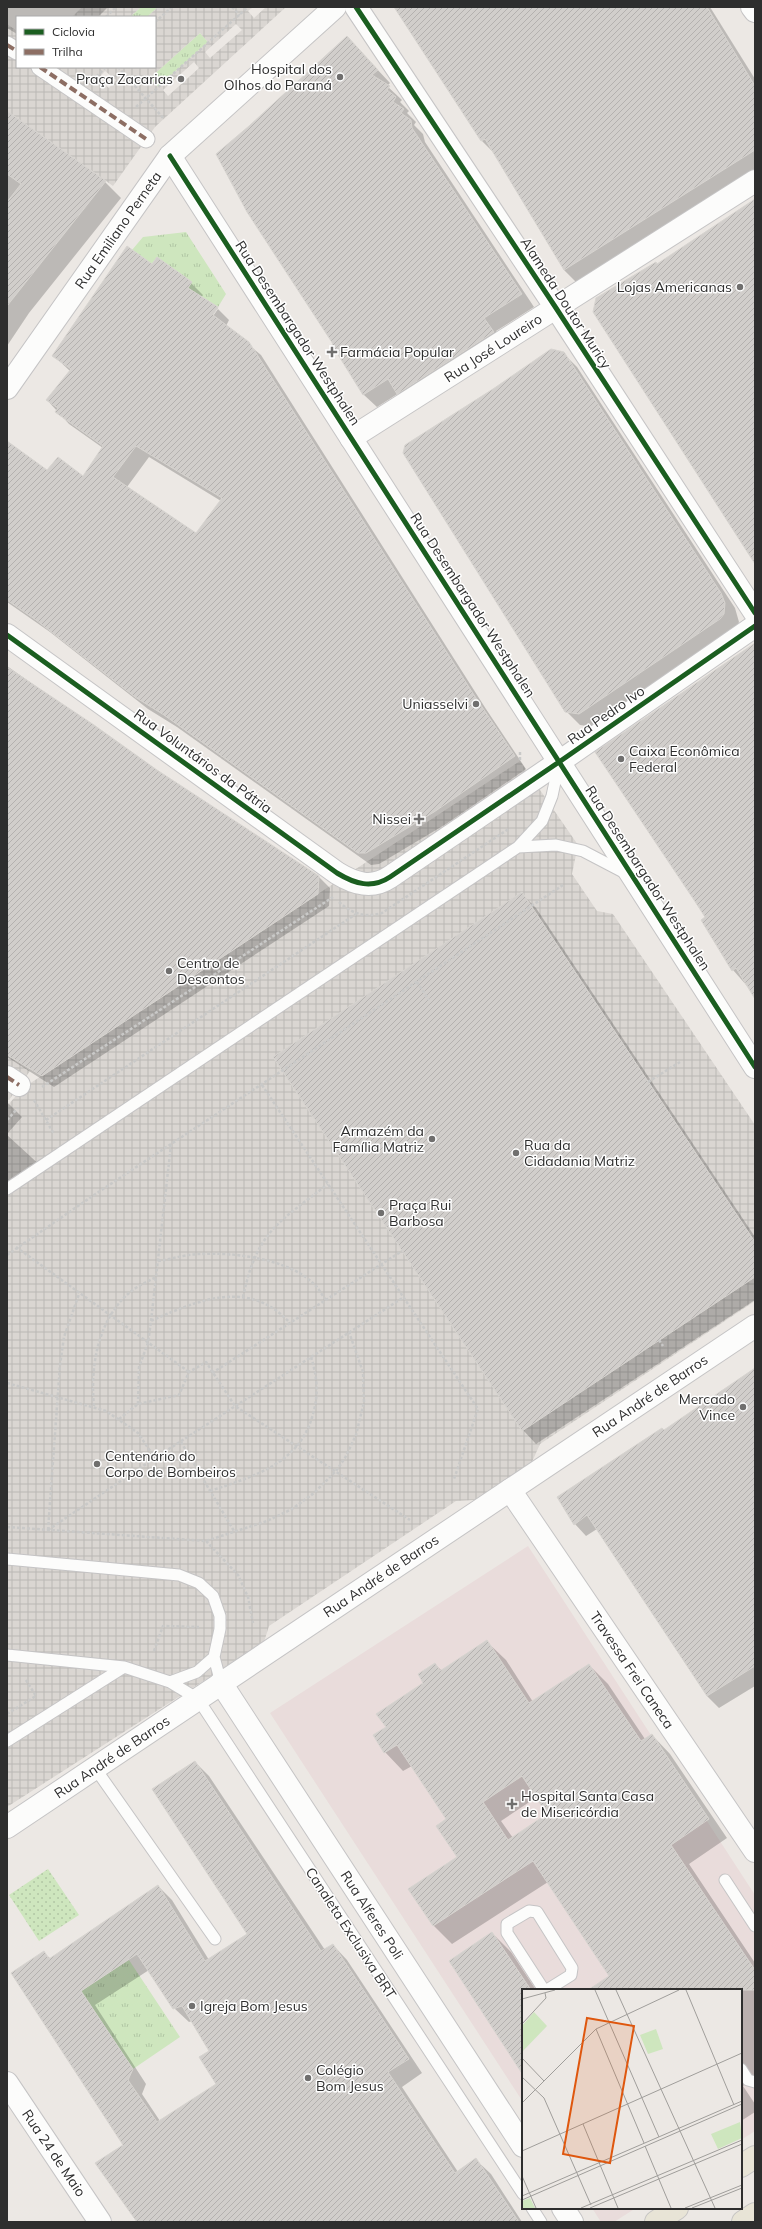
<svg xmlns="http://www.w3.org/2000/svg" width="762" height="2229" viewBox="0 0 762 2229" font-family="Mulish,sans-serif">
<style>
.medical{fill:#e9dcdb}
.grass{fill:url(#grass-tufts)}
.park{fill:url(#park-dots)}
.plaza{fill:url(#plaza-grid);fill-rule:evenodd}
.shadow{fill:#0003;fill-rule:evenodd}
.building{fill:url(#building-hatch);stroke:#d7d4d0;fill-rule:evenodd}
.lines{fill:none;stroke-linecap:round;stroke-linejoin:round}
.service-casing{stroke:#c5c4c5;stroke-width:13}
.pedestrian-casing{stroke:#c5c4c5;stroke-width:19}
.minor-casing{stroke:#c5c4c5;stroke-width:24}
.tertiary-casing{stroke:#c5c4c5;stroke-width:24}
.secondary-casing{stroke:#c5c4c5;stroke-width:24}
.primary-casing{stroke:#c6c5c4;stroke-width:24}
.path{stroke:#c9c9c8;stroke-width:2.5;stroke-dasharray:3 2;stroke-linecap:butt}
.service{stroke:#fcfcfb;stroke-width:11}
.pedestrian{stroke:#fcfcfb;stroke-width:17}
.minor{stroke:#fcfcfb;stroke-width:22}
.tertiary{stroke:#fcfcfb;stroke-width:22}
.secondary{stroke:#fcfcfb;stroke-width:22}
.primary{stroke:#e8e4d6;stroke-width:22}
.quiet{stroke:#8d6e63;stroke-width:4;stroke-dasharray:8 4;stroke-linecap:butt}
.cycleway-casing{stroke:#fff;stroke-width:8}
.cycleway{stroke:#1b5e20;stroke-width:5}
.poi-dot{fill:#706f6e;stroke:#fff;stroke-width:1.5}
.labels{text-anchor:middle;stroke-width:3;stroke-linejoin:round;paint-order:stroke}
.poi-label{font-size:14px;fill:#2e2e2e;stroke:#fff;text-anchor:start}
.street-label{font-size:14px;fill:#2e2e2e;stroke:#fff}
.inset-road{fill:none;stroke:#a09e9b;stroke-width:1}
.view{fill:#df570e;fill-opacity:0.15;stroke:#df570e;stroke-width:2}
.inset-edge{fill:none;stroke:#2e2e2e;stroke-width:2}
</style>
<defs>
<pattern id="grass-tufts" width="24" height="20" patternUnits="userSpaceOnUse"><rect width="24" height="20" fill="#cee6be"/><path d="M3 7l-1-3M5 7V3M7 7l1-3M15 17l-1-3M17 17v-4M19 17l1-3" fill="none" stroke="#b1c6a4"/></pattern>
<pattern id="park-dots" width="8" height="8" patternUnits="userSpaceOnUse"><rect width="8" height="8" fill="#cee6be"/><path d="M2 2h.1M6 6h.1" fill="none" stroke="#b1c6a4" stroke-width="1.8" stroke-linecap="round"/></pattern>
<pattern id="plaza-grid" width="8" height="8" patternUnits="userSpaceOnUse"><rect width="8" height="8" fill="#dad6d2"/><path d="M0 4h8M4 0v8" fill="none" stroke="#bbb8b5"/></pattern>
<pattern id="building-hatch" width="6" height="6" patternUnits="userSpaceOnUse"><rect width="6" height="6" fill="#d1cecb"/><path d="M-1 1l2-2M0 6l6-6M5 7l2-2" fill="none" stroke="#b4b1af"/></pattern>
</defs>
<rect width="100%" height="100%" fill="#ece8e4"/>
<!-- medical -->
<path class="medical" d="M 528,1546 L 755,1895 L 755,2131 L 741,2140 L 741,1990 L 523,1990 L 523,2102 L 270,1713 Z
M 592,2208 L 636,2208 L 614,2222 L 601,2222 Z"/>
<!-- grass -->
<path class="grass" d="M 141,7 L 158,7 L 147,17 L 130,17 Z
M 200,33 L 208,42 L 158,87 L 150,78 Z
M 186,232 L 226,294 L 218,307 L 188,288 L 157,257 L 152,264 L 132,250 L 143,237 Z
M 129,1960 L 180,2037 L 133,2069 L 81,1991 Z"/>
<!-- park -->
<path class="park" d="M 48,1869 L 79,1915 L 39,1941 L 9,1895 Z"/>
<!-- plaza -->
<path class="plaza" d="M 82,7 L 141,7 L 130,17 L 72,17 Z
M 158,7 L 253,7 L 248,11 L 254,18 L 266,7 L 286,7 L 155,127 L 113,186 L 7,111 L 7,24 L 17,31 L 17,67 L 155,67 L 155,17 L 147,17 ZM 236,24 L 242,30 L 210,58 L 205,52 ZM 200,33 L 208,42 L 158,87 L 150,78 ZM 194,62 L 199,68 L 168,96 L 163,90 ZM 105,71 L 116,80 L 109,88 L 98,79 Z
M 520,761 L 578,845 L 572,874 L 597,911 L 613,914 L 755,1125 L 755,1301 L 540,1444 L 532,1462 L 475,1500 L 456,1501 L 269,1626 L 264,1642 L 7,1807 L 7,1106 L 23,1088 Z
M 7,1055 L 30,1071 L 9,1100 L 7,1098 Z"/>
<!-- shadow -->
<path class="shadow" d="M 7,7 L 108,7 L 98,17 L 17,17 L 17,34 L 7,28 Z
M 396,7 L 710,7 L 755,79 L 755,169 L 576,282 L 564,270 L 494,153 L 482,141 Z
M 347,37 L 390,83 L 387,86 L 402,100 L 400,102 L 409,111 L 407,113 L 416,122 L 414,125 L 423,134 L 425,142 L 534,307 L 496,331 L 506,346 L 411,406 L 399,393 L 377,407 L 364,395 L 333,346 L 335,345 L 250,127 Z
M 7,112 L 105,182 L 121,198 L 29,313 L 7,346 Z
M 153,266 L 191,283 L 203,295 L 201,298 L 217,308 L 229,320 L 226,326 L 261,355 L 486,709 L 526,769 L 446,824 L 379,864 L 371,865 L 177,727 L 148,709 L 50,632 L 7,602 L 7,443 L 47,472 L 83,477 L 103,448 L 69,424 L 47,400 L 70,371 L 54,356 ZM 215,309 L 218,309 L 211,319 ZM 149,457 L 221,501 L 197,534 L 127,487 Z
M 563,353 L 577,367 L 735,608 L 739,622 L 734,632 L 593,727 L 580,725 L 566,711 Z
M 755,646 L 755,995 L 733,970 L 706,918 Z
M 7,666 L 157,771 L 318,876 L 330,888 L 329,906 L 54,1087 L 7,1057 Z
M 522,894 L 536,908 L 755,1237 L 755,1300 L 536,1444 L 523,1430 Z
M 7,1102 L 22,1117 L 7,1134 Z
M 7,1135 L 43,1168 L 7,1193 Z
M 755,1374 L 755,1686 L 719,1708 L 707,1696 L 597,1529 L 586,1536 L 575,1524 L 664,1431 Z
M 487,1642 L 506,1660 L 533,1702 L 589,1665 L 608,1684 L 645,1739 L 652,1735 L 670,1754 L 727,1838 L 689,1864 L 755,1963 L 755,2078 L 743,2086 L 755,2104 L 755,2112 L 741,2121 L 741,1990 L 596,1990 L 611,1976 L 548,1882 L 452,1944 L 434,1926 L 410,1889 L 458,1857 L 448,1819 L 412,1766 L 403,1771 L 385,1752 L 387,1727 L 425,1683 L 435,1664 L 442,1671 ZM 537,1797 L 549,1814 L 513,1838 L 501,1821 Z
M 195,1762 L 209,1776 L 325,1950 L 333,1945 L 347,1960 L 422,2073 L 402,2087 L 458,2172 L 476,2160 L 491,2174 L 522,2222 L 138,2222 L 124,2145 L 43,1952 L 51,1959 L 158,1886 L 172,1900 L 209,1960 L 248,1934 ZM 149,1970 L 174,2008 L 189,2022 L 192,2021 L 210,2051 L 217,2084 L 160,2121 L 142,2094 L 146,2084 L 95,2005 Z
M 492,1933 L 511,1952 L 536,1990 L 523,1990 L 523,2073 Z"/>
<!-- building -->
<path class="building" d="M 394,7 L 707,7 L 755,86 L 755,150 L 564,270 L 485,139 L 481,141 Z
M 347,36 L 378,70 L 372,75 L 390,86 L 387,90 L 396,97 L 393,102 L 404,109 L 401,113 L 411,120 L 412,128 L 522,294 L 484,318 L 494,332 L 397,394 L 388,379 L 363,395 L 332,345 L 333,344 L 247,212 L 216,154 L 249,126 Z
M 7,111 L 106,181 L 7,306 L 7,202 L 21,184 L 7,174 Z
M 755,199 L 755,564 L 593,312 L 596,298 L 656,262 L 657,264 Z
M 127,246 L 152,264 L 157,257 L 192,282 L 188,288 L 218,307 L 213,315 L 249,342 L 474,695 L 515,756 L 434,812 L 366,853 L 358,853 L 164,715 L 135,697 L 36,620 L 7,600 L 7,441 L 47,470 L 58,457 L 83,476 L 103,446 L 55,412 L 58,408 L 46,400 L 71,369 L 52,356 ZM 136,446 L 222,498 L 196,533 L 113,477 Z
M 551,349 L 564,352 L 721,593 L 725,603 L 724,614 L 720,619 L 579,714 L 565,712 L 403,453 L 405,445 L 493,389 Z
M 755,643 L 755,999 L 736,968 L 732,971 L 701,920 L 705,917 L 694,900 L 595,752 Z
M 7,667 L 94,725 L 157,770 L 319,876 L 318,894 L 42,1076 L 7,1055 Z
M 522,892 L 755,1242 L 755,1277 L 522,1431 L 273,1057 Z
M 755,1368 L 755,1666 L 707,1696 L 587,1515 L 574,1525 L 557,1497 L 662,1428 L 664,1430 Z
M 487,1640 L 529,1703 L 589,1664 L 641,1741 L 652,1734 L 709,1819 L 671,1845 L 755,1970 L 755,1990 L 588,1990 L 609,1976 L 533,1861 L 433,1926 L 408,1889 L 457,1857 L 436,1826 L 446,1819 L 397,1745 L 384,1753 L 373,1735 L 386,1727 L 376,1714 L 423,1683 L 418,1674 L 435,1663 L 440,1671 ZM 522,1776 L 547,1814 L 508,1840 L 483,1802 Z
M 195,1761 L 321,1951 L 333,1944 L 409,2059 L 388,2072 L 455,2173 L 476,2158 L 519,2222 L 137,2222 L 95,2163 L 123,2145 L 11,1973 L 44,1951 L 49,1959 L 158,1885 L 205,1961 L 247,1934 L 152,1789 ZM 137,1954 L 173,2009 L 182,2006 L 209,2051 L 199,2057 L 216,2084 L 157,2122 L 128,2080 L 133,2069 L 81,1991 Z
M 492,1932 L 531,1990 L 523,1990 L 523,2075 L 449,1961 Z"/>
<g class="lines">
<defs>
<path id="service" d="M 518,847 L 556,845 L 583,851 L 627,874
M 7,1189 L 518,847 L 542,821 L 552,796 L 559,763
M 7,1559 L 179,1575 L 199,1583 L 213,1596 L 220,1616 L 220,1629 L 214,1657 L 221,1683
M 7,1655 L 124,1667 L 170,1682 L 198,1699 L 523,2194
M 170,1682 L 197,1672 L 214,1657
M 7,1741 L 124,1667
M 95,1768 L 215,1939
M 725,1880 L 755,1926
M 544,1990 L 507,1933 L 507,1924 L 529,1911 L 537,1912 L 572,1968 L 571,1975 L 547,1990
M 741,2069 L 748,2080 L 755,2082
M 532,2208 L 541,2222"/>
<path id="pedestrian" d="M 7,45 L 17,51
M 40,67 L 146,139"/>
<path id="minor" d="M 351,438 L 755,181
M 7,635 L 337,873 C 355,884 372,889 390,877 L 559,762 L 755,626
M 7,1077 L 19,1085
M 510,1490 L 755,1851"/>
<path id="tertiary" d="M 356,7 L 556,308 L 755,613
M 752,7 L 755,11
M 170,156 L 755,1067
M 221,1683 L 523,2146
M 7,2083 L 100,2222
M 563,2208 L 572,2222"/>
<path id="secondary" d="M 7,388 L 170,156 L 335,7
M 7,1827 L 755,1326"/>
<path id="primary" d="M 741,2166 L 755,2157
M 656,2222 L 677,2208
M 743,2222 L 755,2214"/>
</defs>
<!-- service casing -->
<use href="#service" class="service-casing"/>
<!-- pedestrian casing -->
<use href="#pedestrian" class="pedestrian-casing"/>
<!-- minor casing -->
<use href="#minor" class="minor-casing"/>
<!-- tertiary casing -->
<use href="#tertiary" class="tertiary-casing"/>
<!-- secondary casing -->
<use href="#secondary" class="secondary-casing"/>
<!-- primary casing -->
<use href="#primary" class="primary-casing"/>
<!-- path -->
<path class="path" d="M 232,7 L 240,15
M 106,17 L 116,7
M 155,22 L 172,7
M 118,67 L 164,119
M 93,80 L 106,67
M 136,107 L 248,7
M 520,760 L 520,751
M 339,902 C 352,914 366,918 382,913 L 510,828
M 417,982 L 429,1000
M 648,1082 L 680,1062
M 262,1085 L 478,1409 L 454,1479
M 42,1087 L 333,897
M 34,1100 L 54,1134
M 7,1120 L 18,1108
M 46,1120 L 356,914
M 16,1247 L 189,1372
M 7,1255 L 94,1195 L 563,885
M 158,1261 C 172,1259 187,1254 201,1254 C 234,1252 290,1259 315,1285 C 319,1289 322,1295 326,1300
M 243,1297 C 257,1231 278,1223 328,1184
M 151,1321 L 171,1145
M 659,1340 L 663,1346
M 212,1373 L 402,1251
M 7,1383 L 106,1411 L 138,1433 L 155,1458
M 138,1404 L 139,1367 L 148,1343 L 151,1321 C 198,1300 249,1278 290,1323
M 94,1406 C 90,1366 98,1320 129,1293 C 137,1286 147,1282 156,1277
M 119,1419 L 138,1404 L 179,1395 L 189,1372 L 206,1362 L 235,1406 L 410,1520
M 181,1442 L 234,1531
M 210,1491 C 254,1476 300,1464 313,1414 C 319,1394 317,1376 311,1357
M 7,1527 L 206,1541 L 267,1521 L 292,1509 L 314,1493 L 336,1471 L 345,1458 L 356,1435 L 364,1402 L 363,1372 L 349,1332
M 48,1530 L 155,1458 L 404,1297
M 48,1530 L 60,1365 L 64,1337 L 79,1294
M 206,1541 L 238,1575 L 248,1597 L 253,1623
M 154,1651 L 163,1626 L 199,1627
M 7,1714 L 36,1696 L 26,1680"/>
<!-- service -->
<use href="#service" class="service"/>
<!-- pedestrian -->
<use href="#pedestrian" class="pedestrian"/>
<!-- minor -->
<use href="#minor" class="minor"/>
<!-- tertiary -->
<use href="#tertiary" class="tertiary"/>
<!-- secondary -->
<use href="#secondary" class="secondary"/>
<!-- primary -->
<use href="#primary" class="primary"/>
<!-- quiet -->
<path class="quiet" d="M 7,45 L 17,51
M 40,67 L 146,139
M 7,1077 L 19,1085"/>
<defs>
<path id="cycleway" d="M 356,7 L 556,308 L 755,613
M 170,156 L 755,1067
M 7,635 L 337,873 C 355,884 372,889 390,877 L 559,762 L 755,626"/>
</defs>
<!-- cycleway casing -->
<use href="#cycleway" class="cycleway-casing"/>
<!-- cycleway -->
<use href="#cycleway" class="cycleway"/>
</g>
<!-- markers -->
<g class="poi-dot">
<circle cx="340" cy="77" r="4"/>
<circle cx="181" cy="79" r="4"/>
<circle cx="740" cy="287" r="4"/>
<path d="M330 346h4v4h4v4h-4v4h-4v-4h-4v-4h4z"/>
<circle cx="476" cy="704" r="4"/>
<circle cx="621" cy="759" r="4"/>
<path d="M417 813h4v4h4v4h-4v4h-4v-4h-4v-4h4z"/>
<circle cx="169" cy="971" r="4"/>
<circle cx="432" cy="1139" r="4"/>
<circle cx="516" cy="1153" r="4"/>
<circle cx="381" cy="1213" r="4"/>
<circle cx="743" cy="1407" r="4"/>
<circle cx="97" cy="1464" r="4"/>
<path d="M510 1798h4v4h4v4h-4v4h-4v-4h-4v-4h4z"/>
<circle cx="192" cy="2006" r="4"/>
<circle cx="308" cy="2078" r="4"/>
</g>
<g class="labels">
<!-- poi labels -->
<g class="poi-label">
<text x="332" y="74" text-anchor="end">Hospital dos<tspan x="332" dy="16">Olhos do Paraná</tspan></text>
<text x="173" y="84" text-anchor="end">Praça Zacarias</text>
<text x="732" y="292" text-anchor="end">Lojas Americanas</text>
<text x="340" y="357">Farmácia Popular</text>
<text x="468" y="709" text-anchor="end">Uniasselvi</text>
<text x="629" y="756">Caixa Econômica<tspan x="629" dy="16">Federal</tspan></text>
<text x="411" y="824" text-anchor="end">Nissei</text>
<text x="177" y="968">Centro de<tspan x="177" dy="16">Descontos</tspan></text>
<text x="424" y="1136" text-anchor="end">Armazém da<tspan x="424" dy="16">Família Matriz</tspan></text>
<text x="524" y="1150">Rua da<tspan x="524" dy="16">Cidadania Matriz</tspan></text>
<text x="389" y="1210">Praça Rui<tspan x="389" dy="16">Barbosa</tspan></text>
<text x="735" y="1404" text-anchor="end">Mercado<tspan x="735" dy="16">Vince</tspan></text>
<text x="105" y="1461">Centenário do<tspan x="105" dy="16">Corpo de Bombeiros</tspan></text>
<text x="521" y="1801">Hospital Santa Casa<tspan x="521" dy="16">de Misericórdia</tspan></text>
<text x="200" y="2011">Igreja Bom Jesus</text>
<text x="316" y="2075">Colégio<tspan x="316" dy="16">Bom Jesus</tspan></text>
</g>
<!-- street labels -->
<g class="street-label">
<text transform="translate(118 230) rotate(-55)" y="5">Rua Emiliano Perneta</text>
<text transform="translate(566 303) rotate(57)" y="5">Alameda Doutor Muricy</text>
<text transform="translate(298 333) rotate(57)" y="5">Rua Desembargador Westphalen</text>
<text transform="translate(493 348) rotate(-33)" y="5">Rua José Loureiro</text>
<text transform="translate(473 605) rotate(57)" y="5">Rua Desembargador Westphalen</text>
<text transform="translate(606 715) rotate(-35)" y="5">Rua Pedro Ivo</text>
<text transform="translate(203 761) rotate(36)" y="5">Rua Voluntários da Pátria</text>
<text transform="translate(648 878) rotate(57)" y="5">Rua Desembargador Westphalen</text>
<text transform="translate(650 1396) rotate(-34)" y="5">Rua André de Barros</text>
<text transform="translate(381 1576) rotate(-34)" y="5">Rua André de Barros</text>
<text transform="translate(632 1670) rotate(56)" y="5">Travessa Frei Caneca</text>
<text transform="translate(112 1757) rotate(-34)" y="5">Rua André de Barros</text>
<text transform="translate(372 1915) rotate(57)" y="5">Rua Alferes Poli</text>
<text transform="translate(351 1933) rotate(57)" y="5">Canaleta Exclusiva BRT</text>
<text transform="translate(54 2153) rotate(56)" y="5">Rua 24 de Maio</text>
</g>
</g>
<!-- overview -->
<g transform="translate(522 1989)">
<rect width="220" height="220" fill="#ece8e4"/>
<path d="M 12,23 L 25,37 L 0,63 L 0,37 ZM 134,40 L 141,60 L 126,65 L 118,46 ZM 218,133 L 220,149 L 196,160 L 189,145 ZM 8,209 L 13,219 L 0,219 L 0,212 Z" fill="#cee6be"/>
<path class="inset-road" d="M 73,1 L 137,148M 94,1 L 193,219M 164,1 L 212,116M 0,10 L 33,1M 0,35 L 24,9 L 23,4M 74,40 L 122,154M 0,69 L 22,92M 0,88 L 22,109 L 69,216M 0,114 L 74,40 L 157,1M 61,135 L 96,219M 123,157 L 149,219M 0,162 L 220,64M 0,187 L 14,219M 0,207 L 220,112M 0,211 L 220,115M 59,219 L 220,151M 68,219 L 220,155M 163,219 L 220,196M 170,219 L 220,199"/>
<path class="view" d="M 65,29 L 112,37 L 88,174 L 41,165 Z"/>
<rect width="220" height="220" class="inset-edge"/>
</g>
<!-- border -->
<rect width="762" height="2229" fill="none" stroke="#2e2e2e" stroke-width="16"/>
<!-- legend -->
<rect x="16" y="16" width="140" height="52" fill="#ffffff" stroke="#ababab"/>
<rect x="24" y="29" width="20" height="6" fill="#1b5e20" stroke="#ababab"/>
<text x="52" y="36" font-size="12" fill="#2e2e2e">Ciclovia</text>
<rect x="24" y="49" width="20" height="6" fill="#8d6e63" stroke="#ababab"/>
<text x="52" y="56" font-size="12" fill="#2e2e2e">Trilha</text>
</svg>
